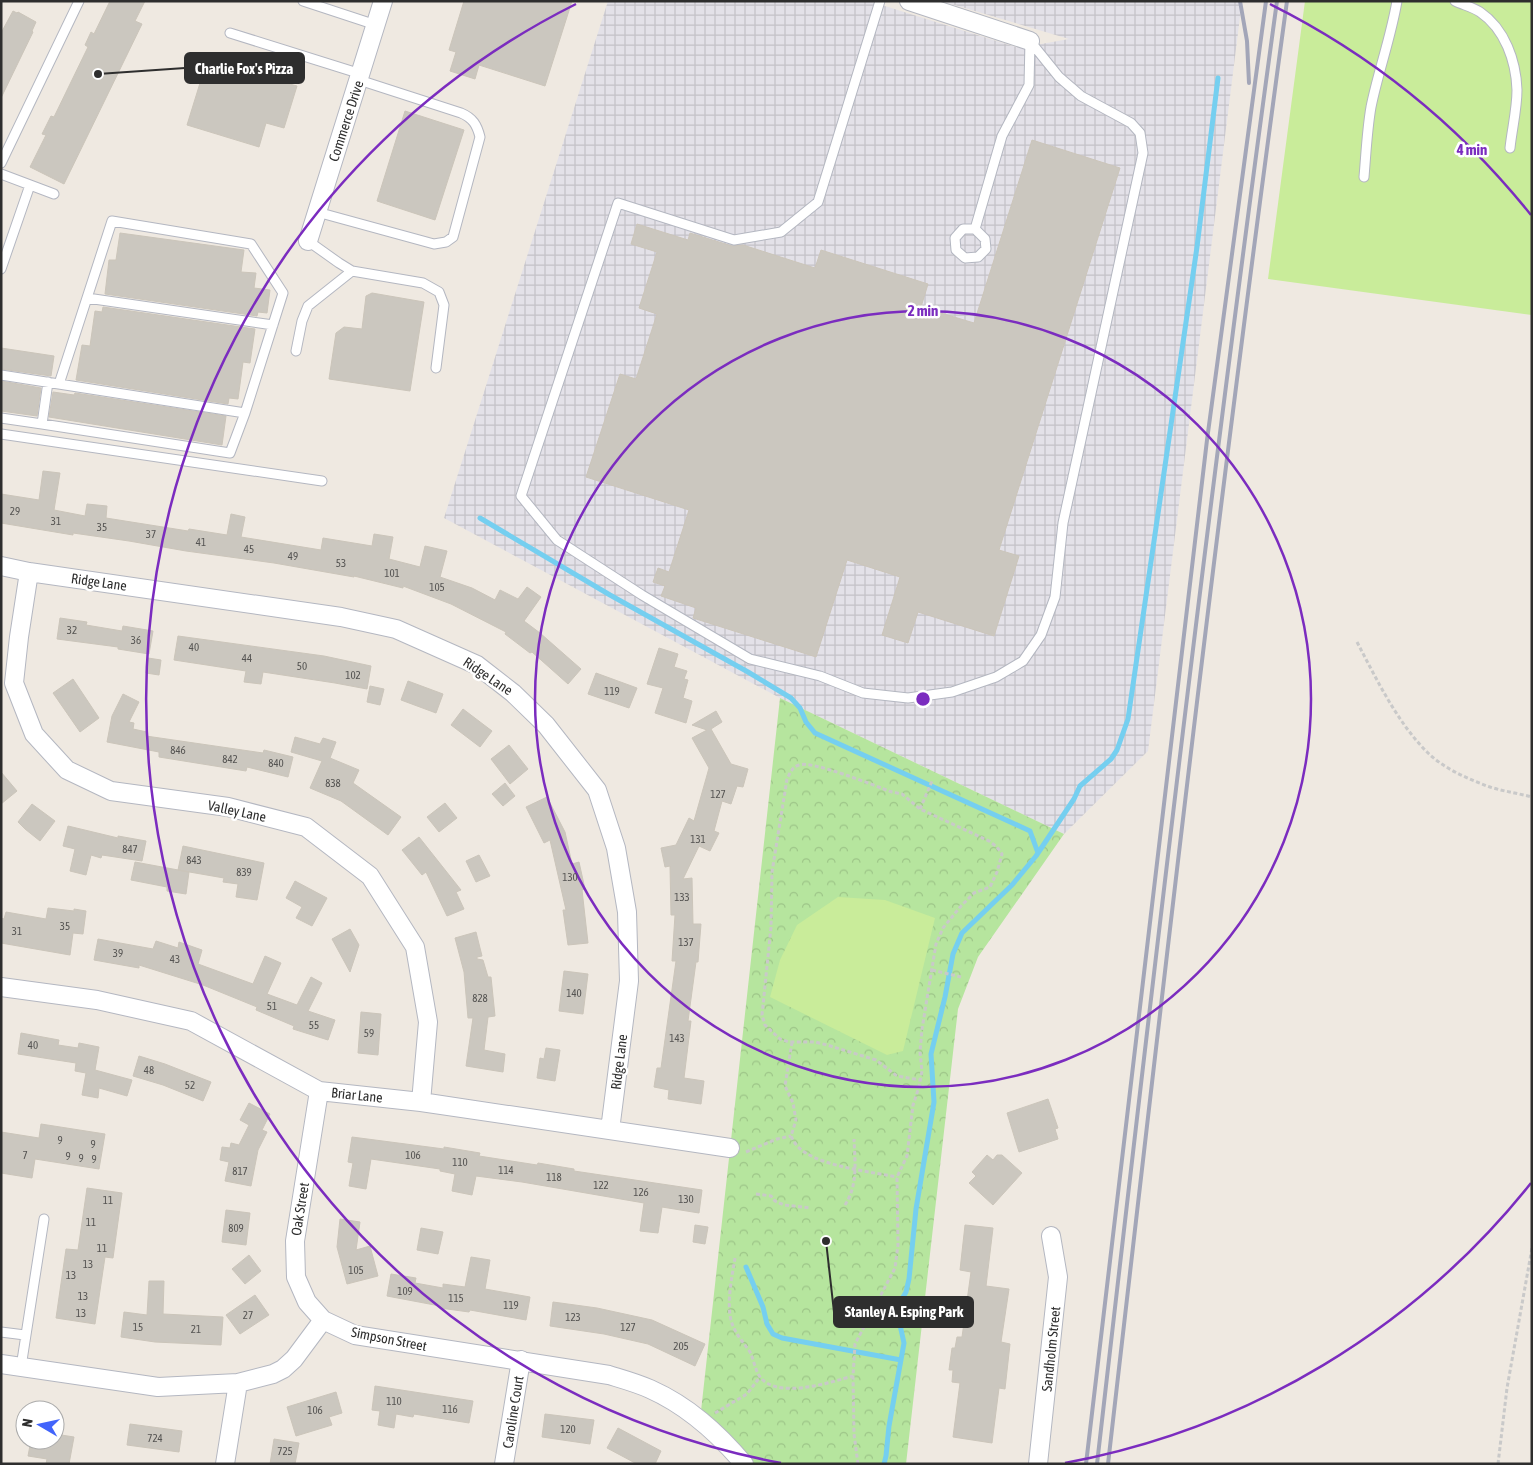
<svg xmlns="http://www.w3.org/2000/svg" width="1533" height="1465" viewBox="0 0 1533 1465" font-family="'Asap Condensed',sans-serif">
<style>
.industrial{fill:url(#industrial-grid)}
.park{fill:url(#park-crowns)}
.pitch{fill:#c9ec9a}
.lines{fill:none;stroke-linecap:round;stroke-linejoin:round}
.stream{stroke:#75cff0;stroke-width:5}
.building{fill:#cbc7bf;stroke:#cbc5ba}
.lane-casing{stroke:#b4b7c1;stroke-width:11}
.street-casing{stroke:#b4b7c1;stroke-width:20}
.path{stroke:#c9c9c9;stroke-width:3;stroke-dasharray:4 2.5;stroke-linecap:butt}
.lane{stroke:#fff;stroke-width:9}
.street{stroke:#fff;stroke-width:18}
.rail{stroke:#a3a6b8;stroke-width:4}
.ring{fill:none;stroke:#7b2cbf;stroke-width:2.5}
.labels{text-anchor:middle;stroke-width:5;stroke-linejoin:round;paint-order:stroke}
.number-label{font-size:11px;fill:#555452}
.street-label{font-size:14px;fill:#2e2e2e;stroke:#fff}
.centre{fill:#7b2cbf;stroke:#fff;stroke-width:2.5}
.ring-label{font-size:15px;text-anchor:middle;font-weight:bold;fill:#7b2cbf;stroke:#fff;stroke-width:5;stroke-linejoin:round;paint-order:stroke}
.leader{fill:none;stroke:#2e2e2e;stroke-width:2}
.callout-dot{fill:#2e2e2e;stroke:#fff;stroke-width:2}
.callout{fill:#2e2e2e;stroke:#2e2e2e;stroke-width:2}
.callout-label{font-size:15px;text-anchor:middle;font-weight:bold;fill:#fff}
</style>
<defs>
<pattern id="industrial-grid" width="8" height="8" patternUnits="userSpaceOnUse" patternTransform="scale(1.25)"><rect width="8" height="8" fill="#e3e1e8"/><path d="M0 4h8M4 0v8" fill="none" stroke="#c3c1c7"/></pattern>
<pattern id="park-crowns" width="20" height="18" patternUnits="userSpaceOnUse" patternTransform="scale(1.25)"><rect width="20" height="18" fill="#b6e59e"/><path d="M2 6a3 3 0 1 1 6 0M12 15a3 3 0 1 1 6 0" fill="none" stroke="#9dc588"/></pattern>
</defs>
<rect width="100%" height="100%" fill="#efe9e1"/>
<!-- industrial -->
<path class="industrial" d="M 608,1 L 869,1 L 1019,48 L 1069,39 L 941,1 L 1242,1 L 1148,751 L 1064,834 L 780,698 L 444,518 Z"/>
<!-- park -->
<path class="park" d="M 780,698 L 1064,834 L 978,957 L 958,1009 L 906,1464 L 739,1464 L 701,1411 Z"/>
<!-- pitch -->
<path class="pitch" d="M 1305,1 L 1532,1 L 1532,315 L 1268,279 Z
M 838,897 L 885,900 L 935,918 L 903,1051 L 887,1055 L 770,997 L 780,960 L 797,925 Z"/>
<g class="lines">
<!-- stream -->
<path class="stream" d="M 480,518 L 610,595 L 748,672 L 791,698 L 800,708 L 806,722 L 815,733 L 1030,831 L 1038,853
M 746,1267 L 763,1307 L 767,1324 L 773,1334 L 782,1338 L 901,1360
M 884,1464 L 886,1456 L 889,1426 L 904,1343 L 898,1316 L 899,1304 L 906,1292 L 909,1279 L 916,1209 L 934,1102 L 931,1054 L 945,997 L 953,954 L 962,933 L 1012,885 L 1036,856 L 1074,799 L 1080,786 L 1111,759 L 1117,750 L 1128,719 L 1197,247 L 1218,78"/>
</g>
<!-- building -->
<path class="building" d="M 110,1 L 145,1 L 135,21 L 142,24 L 64,184 L 30,167 L 46,135 L 42,134 L 51,116 L 54,117 L 88,47 L 85,45 L 91,32 L 94,34 Z
M 464,1 L 572,1 L 545,86 L 479,65 L 475,79 L 450,71 L 456,52 L 449,50 Z
M 13,11 L 17,13 L 18,12 L 36,22 L 32,31 L 33,32 L 1,98 L 1,33 Z
M 209,54 L 280,76 L 279,81 L 297,86 L 284,128 L 266,123 L 259,147 L 187,125 Z
M 405,111 L 464,130 L 435,220 L 377,201 Z
M 1032,140 L 1120,168 L 999,550 L 1019,556 L 994,636 L 918,612 L 908,643 L 882,635 L 900,577 L 847,560 L 816,657 L 693,618 L 696,608 L 661,596 L 665,586 L 653,582 L 658,568 L 669,572 L 689,510 L 586,477 L 620,374 L 636,379 L 657,314 L 639,308 L 657,252 L 631,244 L 637,224 L 688,240 L 690,233 L 732,246 L 743,245 L 815,268 L 821,250 L 928,284 L 921,307 L 974,323 Z
M 120,233 L 244,250 L 241,272 L 256,273 L 254,288 L 270,290 L 267,313 L 258,312 L 257,316 L 105,294 L 109,260 L 116,260 Z
M 372,293 L 424,302 L 410,391 L 329,379 L 336,333 L 344,327 L 362,329 L 366,296 Z
M 103,307 L 255,329 L 250,363 L 243,362 L 238,399 L 229,398 L 228,404 L 76,380 L 82,345 L 90,346 L 95,311 L 102,312 Z
M 1,348 L 54,356 L 51,376 L 1,369 Z
M 1,381 L 41,388 L 37,416 L 1,411 Z
M 53,392 L 74,395 L 75,393 L 226,416 L 222,445 L 49,417 Z
M 43,471 L 60,473 L 54,510 L 85,516 L 87,504 L 107,506 L 106,518 L 188,531 L 189,529 L 227,535 L 231,514 L 245,517 L 241,537 L 321,550 L 323,538 L 372,546 L 374,534 L 393,537 L 389,559 L 420,567 L 425,546 L 447,551 L 440,577 L 472,588 L 495,600 L 500,590 L 518,599 L 527,587 L 541,597 L 524,621 L 540,633 L 581,669 L 568,684 L 532,652 L 530,653 L 505,634 L 506,632 L 451,604 L 403,586 L 403,588 L 354,576 L 354,577 L 274,563 L 186,551 L 129,541 L 73,533 L 73,535 L 1,523 L 1,494 L 39,500 Z
M 60,618 L 87,622 L 86,625 L 122,631 L 123,626 L 153,631 L 149,654 L 118,649 L 118,647 L 57,639 Z
M 178,636 L 324,656 L 371,666 L 367,689 L 335,683 L 263,672 L 261,684 L 244,682 L 246,671 L 174,660 Z
M 659,648 L 678,654 L 674,667 L 687,671 L 684,679 L 688,680 L 683,698 L 692,701 L 686,723 L 655,713 L 663,688 L 647,684 Z
M 148,658 L 161,660 L 159,675 L 146,673 Z
M 596,673 L 637,688 L 629,708 L 588,694 Z
M 73,679 L 99,718 L 80,732 L 53,693 Z
M 408,681 L 443,694 L 436,713 L 401,700 Z
M 370,686 L 384,689 L 380,705 L 367,702 Z
M 123,694 L 139,702 L 129,722 L 134,723 L 133,729 L 147,732 L 146,736 L 263,753 L 264,750 L 293,757 L 288,777 L 247,767 L 246,771 L 159,757 L 159,752 L 107,742 L 112,716 Z
M 463,709 L 492,731 L 480,747 L 451,725 Z
M 716,711 L 722,722 L 711,729 L 731,764 L 748,769 L 743,787 L 737,786 L 731,804 L 722,801 L 714,831 L 719,833 L 710,851 L 699,846 L 683,879 L 692,878 L 693,924 L 701,924 L 698,962 L 696,962 L 688,1021 L 691,1021 L 684,1078 L 704,1081 L 701,1104 L 668,1099 L 669,1090 L 654,1087 L 657,1068 L 661,1068 L 676,961 L 672,961 L 675,915 L 671,915 L 670,866 L 665,867 L 661,848 L 676,845 L 689,818 L 694,821 L 709,768 L 692,738 L 707,730 L 692,725 Z
M 295,737 L 320,744 L 323,738 L 336,742 L 330,758 L 359,770 L 353,783 L 401,817 L 388,835 L 341,801 L 310,788 L 322,761 L 291,752 Z
M 509,745 L 528,769 L 510,784 L 491,759 Z
M 1,772 L 17,791 L 1,804 Z
M 505,783 L 515,796 L 503,806 L 492,794 Z
M 547,797 L 565,832 L 572,864 L 579,862 L 585,889 L 582,890 L 588,943 L 568,945 L 563,910 L 566,910 L 550,840 L 544,843 L 526,807 Z
M 445,803 L 457,818 L 439,832 L 427,817 Z
M 32,804 L 55,821 L 40,841 L 25,829 L 18,822 Z
M 68,826 L 118,838 L 118,836 L 146,841 L 142,861 L 102,855 L 101,858 L 91,855 L 86,875 L 70,871 L 75,849 L 63,846 Z
M 419,837 L 461,890 L 456,892 L 464,909 L 447,916 L 426,872 L 422,875 L 402,850 Z
M 183,846 L 264,863 L 257,900 L 236,897 L 238,884 L 223,882 L 224,878 L 178,870 Z
M 479,855 L 490,876 L 476,882 L 466,861 Z
M 135,862 L 189,872 L 186,894 L 167,891 L 167,887 L 131,880 Z
M 295,881 L 327,898 L 312,926 L 296,918 L 302,907 L 286,898 Z
M 48,908 L 74,911 L 74,909 L 86,911 L 83,934 L 73,933 L 70,955 L 1,943 L 1,918 L 4,919 L 6,912 L 46,919 Z
M 350,929 L 359,945 L 350,972 L 332,939 Z
M 476,932 L 482,956 L 477,957 L 477,959 L 483,960 L 488,977 L 491,977 L 495,1016 L 488,1017 L 484,1050 L 505,1054 L 503,1072 L 466,1066 L 473,1018 L 468,1018 L 464,972 L 455,938 Z
M 98,939 L 153,949 L 156,941 L 178,948 L 179,942 L 202,950 L 198,964 L 253,984 L 265,956 L 281,963 L 267,994 L 297,1005 L 311,977 L 322,983 L 308,1011 L 335,1020 L 328,1040 L 293,1029 L 294,1026 L 256,1010 L 257,1007 L 203,985 L 139,965 L 139,968 L 94,960 Z
M 564,971 L 588,974 L 583,1014 L 559,1011 Z
M 361,1012 L 381,1014 L 378,1055 L 358,1053 Z
M 21,1033 L 59,1040 L 58,1045 L 78,1048 L 79,1043 L 99,1047 L 95,1070 L 132,1080 L 127,1096 L 99,1088 L 98,1098 L 82,1095 L 86,1073 L 75,1071 L 76,1063 L 18,1054 Z
M 546,1048 L 560,1050 L 555,1081 L 537,1078 L 540,1058 L 544,1059 Z
M 139,1056 L 165,1064 L 211,1082 L 203,1101 L 163,1085 L 133,1076 Z
M 1048,1099 L 1058,1128 L 1055,1129 L 1058,1139 L 1019,1152 L 1007,1113 Z
M 249,1103 L 270,1114 L 262,1130 L 267,1132 L 258,1150 L 251,1186 L 225,1181 L 229,1162 L 220,1160 L 222,1147 L 230,1148 L 231,1143 L 239,1145 L 249,1125 L 240,1120 Z
M 41,1124 L 105,1134 L 99,1169 L 35,1159 L 32,1178 L 1,1173 L 1,1132 L 39,1138 Z
M 352,1137 L 444,1149 L 444,1147 L 480,1153 L 479,1156 L 537,1165 L 538,1163 L 574,1169 L 574,1171 L 702,1190 L 699,1213 L 662,1207 L 658,1233 L 640,1231 L 644,1203 L 522,1182 L 476,1176 L 472,1195 L 452,1191 L 455,1174 L 440,1171 L 440,1169 L 371,1159 L 366,1189 L 349,1186 L 353,1163 L 348,1162 Z
M 987,1155 L 993,1160 L 997,1155 L 1002,1155 L 1022,1173 L 993,1205 L 969,1183 L 976,1176 L 972,1172 Z
M 87,1188 L 122,1193 L 113,1258 L 105,1257 L 95,1324 L 56,1318 L 66,1249 L 78,1250 Z
M 226,1210 L 250,1213 L 246,1245 L 222,1242 Z
M 340,1219 L 360,1222 L 356,1250 L 370,1246 L 378,1276 L 347,1284 L 337,1247 Z
M 695,1225 L 708,1227 L 705,1244 L 693,1242 Z
M 965,1225 L 993,1228 L 986,1286 L 1009,1289 L 1001,1342 L 1010,1344 L 1005,1389 L 999,1388 L 992,1443 L 953,1437 L 960,1383 L 952,1382 L 953,1370 L 949,1370 L 952,1348 L 955,1348 L 957,1337 L 962,1337 L 971,1272 L 960,1270 Z
M 421,1228 L 443,1232 L 438,1254 L 417,1250 Z
M 249,1255 L 261,1271 L 245,1284 L 232,1269 Z
M 471,1257 L 490,1260 L 485,1289 L 530,1297 L 526,1320 L 470,1310 L 469,1312 L 440,1308 L 440,1306 L 387,1296 L 391,1274 L 416,1278 L 415,1283 L 443,1288 L 443,1284 L 465,1287 Z
M 149,1281 L 164,1281 L 163,1314 L 223,1317 L 221,1345 L 155,1342 L 121,1337 L 124,1312 L 147,1315 Z
M 255,1295 L 269,1315 L 240,1334 L 226,1315 Z
M 553,1302 L 597,1308 L 652,1320 L 705,1344 L 695,1366 L 648,1344 L 604,1334 L 550,1326 Z
M 375,1386 L 473,1401 L 469,1423 L 414,1414 L 413,1417 L 396,1414 L 394,1428 L 378,1425 L 380,1411 L 372,1410 Z
M 336,1392 L 342,1413 L 329,1417 L 332,1425 L 296,1436 L 287,1407 Z
M 545,1414 L 594,1420 L 590,1444 L 542,1437 Z
M 130,1424 L 182,1431 L 179,1452 L 127,1445 Z
M 618,1428 L 661,1451 L 655,1464 L 637,1464 L 607,1448 Z
M 55,1434 L 74,1437 L 69,1464 L 46,1464 L 47,1459 L 28,1456 L 31,1440 L 55,1440 Z
M 274,1439 L 299,1443 L 295,1464 L 270,1464 Z"/>
<g class="lines">
<defs>
<path id="lane" d="M 303,1 L 376,25
M 880,1 L 818,202 L 781,232 L 734,240 L 618,203 L 521,496 L 557,540 L 642,595 L 750,659 L 820,676 L 863,693 L 908,698 L 952,692 L 996,677 L 1023,661 L 1041,635 L 1055,597 L 1063,523 L 1143,153 L 1140,133 L 1131,123 L 1081,96 L 1059,77 L 1030,41
M 1455,1 C 1463,5 1473,7 1480,12 C 1505,29 1516,61 1517,90 C 1517,109 1512,129 1510,148
M 230,33 L 361,74
M 1,163 L 79,1
M 1,174 L 54,194
M 1364,177 C 1366,154 1367,130 1371,107 C 1378,72 1391,37 1397,1
M 317,212 L 434,244 L 446,242 L 453,237 L 480,137 C 477,125 473,118 461,113 L 359,80
M 975,229 L 985,239 L 986,249 L 978,257 L 965,258 L 956,250 L 955,238 L 963,229 L 975,229 L 1002,136 L 1029,85 L 1030,41
M 308,241 L 339,263 L 352,271 L 423,283 L 439,292 L 444,305 L 436,368
M 1,269 L 30,185
M 87,298 L 273,325
M 296,351 L 302,321 L 308,306 L 352,271
M 1,375 L 245,413 L 283,293 L 251,244 L 112,221 L 59,384
M 48,382 L 42,424 L 230,453 L 245,413
M 1,418 L 42,424
M 1,434 L 322,481
M 1,1332 L 25,1335
M 21,1367 L 44,1219"/>
<path id="street" d="M 909,1 L 1030,41
M 308,241 L 383,1
M 1,566 L 29,572 L 341,617 L 396,629 L 477,665 L 513,693 L 546,725 L 597,790 L 616,848 L 627,912 L 629,981 L 610,1130
M 29,572 L 19,637 L 14,683 L 34,734 L 67,770 L 111,791 L 228,807 L 306,827 L 370,876 L 415,947 L 428,1022 L 421,1102
M 1,987 L 97,1000 L 191,1021 L 319,1091 L 421,1102 L 730,1148
M 319,1091 L 295,1241 L 296,1277 L 307,1302 L 323,1320 L 355,1335 L 609,1375 C 622,1379 637,1383 650,1389 C 688,1406 717,1432 744,1464
M 1,1364 L 158,1387 L 238,1383 L 273,1374 L 283,1369 L 294,1359 L 323,1320
M 225,1464 L 238,1383
M 504,1464 L 521,1360
M 1038,1464 L 1058,1277 L 1051,1236"/>
</defs>
<!-- lane casing -->
<use href="#lane" class="lane-casing"/>
<!-- street casing -->
<use href="#street" class="street-casing"/>
<!-- path -->
<path class="path" d="M 1357,642 C 1377,680 1397,722 1427,752 C 1443,768 1466,778 1487,786 C 1501,791 1517,793 1532,797
M 920,809 L 932,781
M 932,970 L 961,977
M 792,1042 L 785,1086 L 793,1103 L 796,1120 L 791,1136 C 794,1143 799,1149 806,1153 C 828,1167 871,1172 897,1177
M 746,1152 L 777,1139 L 791,1136
M 756,1194 L 771,1196 L 775,1201 L 784,1205 L 811,1208
M 845,1205 C 858,1185 855,1162 854,1139
M 735,1258 C 732,1277 725,1308 733,1326 C 737,1336 744,1343 750,1352 C 754,1360 755,1370 760,1377 C 778,1400 831,1382 853,1376
M 715,1413 L 747,1394 L 760,1377
M 858,1464 L 854,1434 L 853,1376 L 855,1344 L 895,1268 L 898,1245 L 897,1177 L 907,1156 L 913,1105 L 919,1087 L 922,1071 L 920,1052 L 922,1029 L 936,944 L 943,928 L 961,906 L 974,893 L 990,887 L 997,872 L 1002,854 L 997,847 L 989,841 L 920,809 L 902,794 L 892,792 C 875,786 812,760 799,765 C 792,767 790,773 787,779 L 772,872 L 771,927 L 762,1015 L 765,1025 L 780,1039 L 789,1042 L 815,1042 L 827,1045 L 876,1060 L 897,1076 L 920,1080
M 1498,1464 L 1507,1388 L 1532,1248"/>
<!-- lane -->
<use href="#lane" class="lane"/>
<!-- street -->
<use href="#street" class="street"/>
<!-- rail -->
<path class="rail" d="M 1240,1 L 1247,41 L 1249,83
M 1086,1464 L 1207,440 L 1266,1
M 1097,1464 C 1153,976 1210,488 1277,1
M 1108,1464 C 1164,976 1220,488 1287,1"/>
</g>
<!-- distance rings -->
<g class="ring">
<circle cx="923" cy="699" r="388"/>
<path d="M1531 1183A777 777 0 0 1 1065 1463M781 1463A777 777 0 0 1 576 4M1270 4A777 777 0 0 1 1531 215"/>
</g>
<g class="labels">
<!-- number labels -->
<g class="number-label">
<text x="15" y="515">29</text>
<text x="56" y="525">31</text>
<text x="102" y="531">35</text>
<text x="151" y="538">37</text>
<text x="201" y="546">41</text>
<text x="249" y="553">45</text>
<text x="293" y="560">49</text>
<text x="341" y="567">53</text>
<text x="392" y="577">101</text>
<text x="437" y="591">105</text>
<text x="72" y="634">32</text>
<text x="136" y="644">36</text>
<text x="194" y="651">40</text>
<text x="247" y="662">44</text>
<text x="302" y="670">50</text>
<text x="353" y="679">102</text>
<text x="612" y="695">119</text>
<text x="178" y="754">846</text>
<text x="230" y="763">842</text>
<text x="276" y="767">840</text>
<text x="333" y="787">838</text>
<text x="718" y="798">127</text>
<text x="698" y="843">131</text>
<text x="130" y="853">847</text>
<text x="194" y="864">843</text>
<text x="244" y="876">839</text>
<text x="570" y="881">130</text>
<text x="682" y="901">133</text>
<text x="65" y="930">35</text>
<text x="17" y="935">31</text>
<text x="686" y="946">137</text>
<text x="118" y="957">39</text>
<text x="175" y="963">43</text>
<text x="574" y="997">140</text>
<text x="480" y="1002">828</text>
<text x="272" y="1010">51</text>
<text x="314" y="1029">55</text>
<text x="369" y="1037">59</text>
<text x="677" y="1042">143</text>
<text x="33" y="1049">40</text>
<text x="149" y="1074">48</text>
<text x="190" y="1089">52</text>
<text x="60" y="1144">9</text>
<text x="93" y="1148">9</text>
<text x="25" y="1159">7</text>
<text x="413" y="1159">106</text>
<text x="68" y="1160">9</text>
<text x="81" y="1162">9</text>
<text x="94" y="1163">9</text>
<text x="460" y="1166">110</text>
<text x="506" y="1174">114</text>
<text x="240" y="1175">817</text>
<text x="554" y="1181">118</text>
<text x="601" y="1189">122</text>
<text x="641" y="1196">126</text>
<text x="686" y="1203">130</text>
<text x="108" y="1204">11</text>
<text x="91" y="1226">11</text>
<text x="236" y="1232">809</text>
<text x="102" y="1252">11</text>
<text x="88" y="1268">13</text>
<text x="356" y="1274">105</text>
<text x="71" y="1279">13</text>
<text x="405" y="1295">109</text>
<text x="83" y="1300">13</text>
<text x="456" y="1302">115</text>
<text x="511" y="1309">119</text>
<text x="81" y="1317">13</text>
<text x="248" y="1319">27</text>
<text x="573" y="1321">123</text>
<text x="138" y="1331">15</text>
<text x="628" y="1331">127</text>
<text x="196" y="1333">21</text>
<text x="681" y="1350">205</text>
<text x="394" y="1405">110</text>
<text x="450" y="1413">116</text>
<text x="315" y="1414">106</text>
<text x="568" y="1433">120</text>
<text x="155" y="1442">724</text>
<text x="285" y="1455">725</text>
</g>
<!-- street labels -->
<g class="street-label">
<text transform="translate(346 121) rotate(-72)" y="5">Commerce Drive</text>
<text transform="translate(99 582) rotate(8)" y="5">Ridge Lane</text>
<text transform="translate(488 676) rotate(34)" y="5">Ridge Lane</text>
<text transform="translate(237 811) rotate(12)" y="5">Valley Lane</text>
<text transform="translate(619 1062) rotate(-83)" y="5">Ridge Lane</text>
<text transform="translate(357 1095) rotate(6)" y="5">Briar Lane</text>
<text transform="translate(300 1209) rotate(-81)" y="5">Oak Street</text>
<text transform="translate(389 1339) rotate(11)" y="5">Simpson Street</text>
<text transform="translate(1051 1349) rotate(-84)" y="5">Sandholm Street</text>
<text transform="translate(513 1412) rotate(-81)" y="5">Caroline Court</text>
</g>
</g>
<circle cx="923" cy="699" r="8" class="centre"/>
<g class="ring-label">
<text x="1472" y="155">4 min</text>
<text x="923" y="316">2 min</text>
</g>
<!-- callouts -->
<path class="leader" d="M98 74L185 68M826 1241L834 1312"/>
<g class="callout-dot">
<circle cx="98" cy="74" r="5"/>
<circle cx="826" cy="1241" r="5"/>
</g>
<g class="callout">
<rect x="185" y="53" width="119" height="30" rx="5"/>
<rect x="834" y="1297" width="139" height="30" rx="5"/>
</g>
<g class="callout-label">
<text x="244" y="74">Charlie Fox's Pizza</text>
<text x="904" y="1317">Stanley A. Esping Park</text>
</g>
<!-- border -->
<rect width="1533" height="1465" fill="none" stroke="#2e2e2e" stroke-width="5"/>
<!-- north arrow -->
<g transform="translate(40 1425) rotate(279)"><circle r="24" fill="#ffffff" stroke="#ababab"/>
<path d="M0-4L9 19L0 12L-9 19Z" fill="#4264fb"/>
<text y="-8" font-size="14" font-weight="bold" text-anchor="middle" fill="#2e2e2e">N</text>
</g>
</svg>
